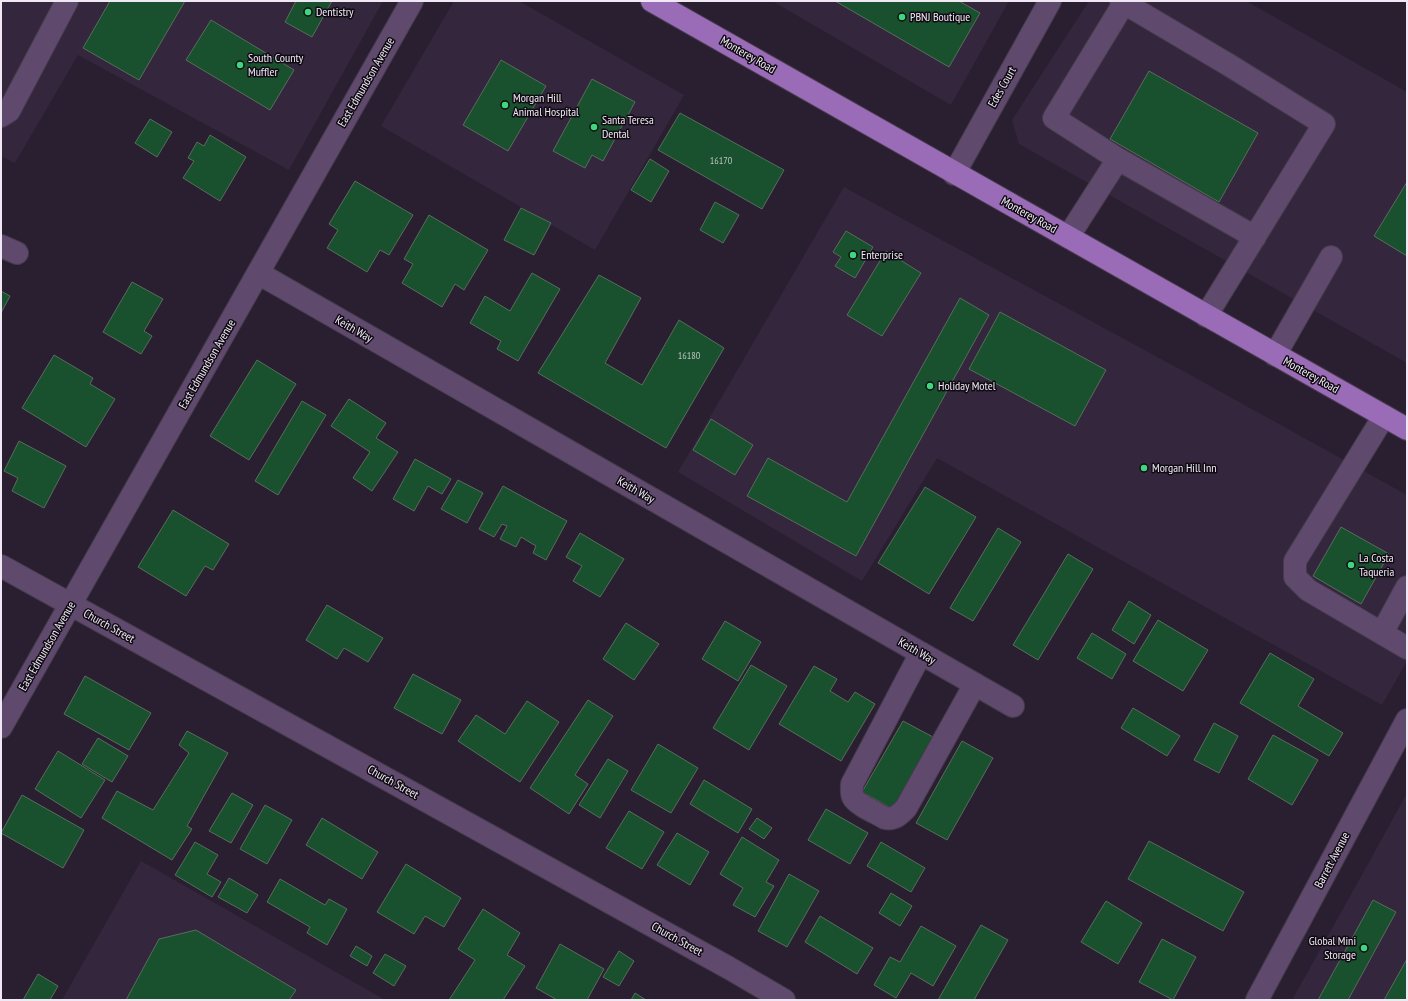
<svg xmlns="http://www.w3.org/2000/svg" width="1408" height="1001" viewBox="0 0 1408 1001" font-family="'PT Sans Narrow',sans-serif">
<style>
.built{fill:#34263d}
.building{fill:#19502d;stroke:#586d5d}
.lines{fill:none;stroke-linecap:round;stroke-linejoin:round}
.minor-casing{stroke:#463b4c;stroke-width:24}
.major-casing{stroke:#463b4c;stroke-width:24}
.minor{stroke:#5f496d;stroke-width:22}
.major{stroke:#9a6bb6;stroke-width:22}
.poi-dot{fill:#3ed77d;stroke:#100b13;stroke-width:1.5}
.labels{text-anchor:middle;stroke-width:3;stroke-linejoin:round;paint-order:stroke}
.number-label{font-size:10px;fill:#bac3c3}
.poi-label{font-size:12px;fill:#f0e9f5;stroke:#100b13;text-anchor:start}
.street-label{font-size:12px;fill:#f0e9f5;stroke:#100b13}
</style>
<rect width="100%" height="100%" fill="#2a1f30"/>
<!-- built -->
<path class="built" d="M 1,1 L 383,1 L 289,170 L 78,55 L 15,163 L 1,156 Z
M 454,1 L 519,1 L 684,95 L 595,250 L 381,126 Z
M 772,1 L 1009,1 L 951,105 Z
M 1089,1 L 1246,1 L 1407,92 L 1407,363 L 1019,144 L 1012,120 Z
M 844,187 L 1185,372 L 1407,495 L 1407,661 L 1382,705 L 937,458 L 862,581 L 678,472 Z
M 1407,793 L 1407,1000 L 1292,1000 L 1363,873 Z
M 141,861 L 385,1000 L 62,1000 Z"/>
<!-- building -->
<path class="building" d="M 110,1 L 185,1 L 139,80 L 83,48 Z
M 296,1 L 332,1 L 312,37 L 285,22 Z
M 835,1 L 959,1 L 980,13 L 949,67 Z
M 211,20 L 294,70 L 270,110 L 186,60 Z
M 501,60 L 546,86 L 508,151 L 463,125 Z
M 1149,71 L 1258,133 L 1219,202 L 1110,139 Z
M 592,79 L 635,102 L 603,161 L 592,155 L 585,168 L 553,151 Z
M 680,113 L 784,170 L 762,209 L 658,150 Z
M 150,119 L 172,132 L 157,157 L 135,143 Z
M 210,135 L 246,157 L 220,201 L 183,178 L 194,161 L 188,158 L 197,142 L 204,146 Z
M 650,159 L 669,171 L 651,202 L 631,190 Z
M 355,181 L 413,215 L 389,255 L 380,250 L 367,272 L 327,248 L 338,230 L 329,224 Z
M 1407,182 L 1407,256 L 1374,236 Z
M 715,202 L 739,215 L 723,243 L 700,230 Z
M 521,208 L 551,223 L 534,255 L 504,240 Z
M 429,215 L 488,250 L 464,290 L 455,284 L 442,307 L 402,283 L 413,264 L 404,259 Z
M 846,231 L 873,247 L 855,278 L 835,266 L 841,257 L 833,252 Z
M 886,251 L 921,273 L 882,336 L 847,315 Z
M 532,273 L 560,289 L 518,361 L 497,349 L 501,341 L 470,323 L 485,296 L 510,311 Z
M 599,275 L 641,298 L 605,363 L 642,385 L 679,320 L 724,348 L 666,448 L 538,373 Z
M 132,282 L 163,299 L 144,331 L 152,336 L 141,354 L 103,332 Z
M 1,291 L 10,296 L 1,313 Z
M 960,298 L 989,315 L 856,556 L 747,496 L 768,458 L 847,502 Z
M 1000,312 L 1106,370 L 1075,426 L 969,369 Z
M 54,355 L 93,378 L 90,384 L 115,399 L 86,447 L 22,408 Z
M 257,360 L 296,384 L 249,460 L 210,436 Z
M 349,399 L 386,423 L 376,438 L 398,452 L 372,491 L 353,478 L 370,452 L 331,426 Z
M 302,401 L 326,415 L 278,495 L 255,481 Z
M 711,419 L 753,445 L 735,475 L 693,450 Z
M 19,441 L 66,466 L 44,508 L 12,491 L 18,478 L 4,471 Z
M 415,459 L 451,479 L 442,494 L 428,486 L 414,511 L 393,499 Z
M 458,480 L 483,493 L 467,523 L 441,509 Z
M 503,486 L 567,521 L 546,560 L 533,553 L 536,546 L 521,537 L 516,547 L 500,539 L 507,526 L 502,524 L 494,537 L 479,529 Z
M 925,487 L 976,517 L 929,594 L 878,563 Z
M 173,510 L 229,544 L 213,570 L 205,566 L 186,596 L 138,567 Z
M 1341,527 L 1389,554 L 1361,604 L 1313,576 Z
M 998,528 L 1021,542 L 973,621 L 950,608 Z
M 580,533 L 624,559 L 600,597 L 573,581 L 582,566 L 566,557 Z
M 1068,554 L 1093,569 L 1038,660 L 1013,645 Z
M 1129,601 L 1151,615 L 1134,644 L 1112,630 Z
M 327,605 L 383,638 L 368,662 L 344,648 L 337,659 L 306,640 Z
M 1158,620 L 1208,650 L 1183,691 L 1133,661 Z
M 725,621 L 761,642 L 738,681 L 702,659 Z
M 626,623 L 659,644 L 634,680 L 603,659 Z
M 1092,633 L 1126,654 L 1112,679 L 1077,658 Z
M 1270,653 L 1314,679 L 1298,706 L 1343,733 L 1329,756 L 1240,703 Z
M 751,665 L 787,686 L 749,750 L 713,728 Z
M 814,666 L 837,679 L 830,691 L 848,702 L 855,692 L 875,704 L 841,761 L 779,724 Z
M 413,674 L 461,700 L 442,734 L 394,708 Z
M 85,676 L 151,713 L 129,750 L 64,714 Z
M 588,700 L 613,716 L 575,775 L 588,784 L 569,814 L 530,788 Z
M 527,701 L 559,722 L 520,782 L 458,741 L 476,715 L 505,734 Z
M 1133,708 L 1180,736 L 1167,756 L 1121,728 Z
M 903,721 L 933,737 L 893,809 L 862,792 Z
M 1214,723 L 1238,736 L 1219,773 L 1194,760 Z
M 187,731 L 228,753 L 187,826 L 192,829 L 172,860 L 102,818 L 117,791 L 153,810 L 189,753 L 179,745 Z
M 1273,735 L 1318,760 L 1292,805 L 1248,779 Z
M 98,738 L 128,756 L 112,782 L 82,764 Z
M 962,741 L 993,758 L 947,840 L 916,823 Z
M 658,744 L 698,768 L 671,813 L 631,790 Z
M 58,751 L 105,780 L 81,818 L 35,789 Z
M 608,759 L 628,771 L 600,818 L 579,805 Z
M 704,780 L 752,809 L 738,833 L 690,804 Z
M 232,793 L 253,805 L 231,843 L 209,831 Z
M 22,795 L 84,830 L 63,868 L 1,833 Z
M 265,805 L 292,820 L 267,864 L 240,849 Z
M 826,809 L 868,833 L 850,864 L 808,840 Z
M 629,811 L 664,832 L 642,869 L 606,848 Z
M 322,818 L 378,852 L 362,879 L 306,845 Z
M 757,818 L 772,828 L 764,839 L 749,829 Z
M 677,833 L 709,852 L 690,885 L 657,865 Z
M 742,837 L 779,860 L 766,882 L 774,886 L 755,917 L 733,905 L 743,888 L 720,874 Z
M 1149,841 L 1244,892 L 1223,931 L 1128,879 Z
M 195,842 L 218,855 L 207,874 L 221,882 L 212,897 L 175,875 Z
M 881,842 L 925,868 L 911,892 L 867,866 Z
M 406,864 L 461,898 L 444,927 L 425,916 L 414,934 L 377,912 Z
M 789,874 L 819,891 L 787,947 L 758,931 Z
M 229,878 L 258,895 L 247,913 L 218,897 Z
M 280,879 L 325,905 L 329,899 L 347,909 L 327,945 L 307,933 L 310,927 L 267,902 Z
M 891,893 L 912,906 L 900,926 L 879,913 Z
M 1373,900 L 1396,912 L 1348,1000 L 1318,1000 Z
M 1106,901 L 1142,923 L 1118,964 L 1081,942 Z
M 483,909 L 520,933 L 507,955 L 525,966 L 503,1000 L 449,1000 L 475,960 L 458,949 Z
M 820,916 L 873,948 L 857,974 L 805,942 Z
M 981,925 L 1008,940 L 974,1000 L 938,1000 Z
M 921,926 L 956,946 L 933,986 L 911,973 L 896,998 L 874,985 L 890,957 L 900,962 Z
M 196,930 L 296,990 L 289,1000 L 126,1000 L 159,939 Z
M 1162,939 L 1196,957 L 1173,1000 L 1139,982 Z
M 560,944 L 604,969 L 587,1000 L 557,1000 L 536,988 Z
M 356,946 L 372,956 L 367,966 L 350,956 Z
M 619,951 L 634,961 L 619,986 L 603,977 Z
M 385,954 L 406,966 L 394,986 L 373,973 Z
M 1407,959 L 1407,1000 L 1384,1000 Z
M 38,974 L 58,986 L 50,1000 L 23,1000 Z
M 635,993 L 646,1000 L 631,1000 Z"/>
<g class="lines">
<defs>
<path id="minor" d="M 1124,3 L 1229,65 L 1324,124 L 1206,316
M 1,116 L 9,111 L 67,1
M 1118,159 L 1255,237
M 954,174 L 1050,1
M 1068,237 L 1118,159 L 1054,118 L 1124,3 L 1121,1
M 1,246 L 17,253
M 258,273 L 1013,706
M 1275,355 L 1331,257
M 1384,416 L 1295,561 L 1295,577 L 1308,590 L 1407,648
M 1,566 L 729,968 L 784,1000
M 1382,633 L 1407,587
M 921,653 L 852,784 C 852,789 851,793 853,797 C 857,805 877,813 885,818 C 895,820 900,814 906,808 L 975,684
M 1,727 L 412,1
M 1257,1000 L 1407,720"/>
<path id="major" d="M 652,1 L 1407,429"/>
</defs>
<!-- minor casing -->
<use href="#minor" class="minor-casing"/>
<!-- major casing -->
<use href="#major" class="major-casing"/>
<!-- minor -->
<use href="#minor" class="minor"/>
<!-- major -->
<use href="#major" class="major"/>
</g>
<!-- markers -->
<g class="poi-dot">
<circle cx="308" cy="12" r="4"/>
<circle cx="902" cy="17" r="4"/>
<circle cx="240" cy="65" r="4"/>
<circle cx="505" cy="105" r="4"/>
<circle cx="594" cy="127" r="4"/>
<circle cx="853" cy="255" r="4"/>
<circle cx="930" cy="386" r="4"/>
<circle cx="1144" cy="468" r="4"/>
<circle cx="1351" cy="565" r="4"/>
<circle cx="1364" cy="948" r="4"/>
</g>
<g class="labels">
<!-- number labels -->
<g class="number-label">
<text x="721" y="164">16170</text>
<text x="689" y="359">16180</text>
</g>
<!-- poi labels -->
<g class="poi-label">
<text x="316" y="16">Dentistry</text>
<text x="910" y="21">PBNJ Boutique</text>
<text x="248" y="62">South County<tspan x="248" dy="14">Muffler</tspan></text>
<text x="513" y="102">Morgan Hill<tspan x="513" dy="14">Animal Hospital</tspan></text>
<text x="602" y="124">Santa Teresa<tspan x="602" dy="14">Dental</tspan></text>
<text x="861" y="259">Enterprise</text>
<text x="938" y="390">Holiday Motel</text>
<text x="1152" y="472">Morgan Hill Inn</text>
<text x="1359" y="562">La Costa<tspan x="1359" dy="14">Taqueria</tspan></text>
<text x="1356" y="945" text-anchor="end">Global Mini<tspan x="1356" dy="14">Storage</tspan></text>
</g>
<!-- street labels -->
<g class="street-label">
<text transform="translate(748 55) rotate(30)" y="4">Monterey Road</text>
<text transform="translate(366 82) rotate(-60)" y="4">East Edmundson Avenue</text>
<text transform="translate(1002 87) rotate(-61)" y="4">Edes Court</text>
<text transform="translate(1029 215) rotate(29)" y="4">Monterey Road</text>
<text transform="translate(354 329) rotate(30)" y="4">Keith Way</text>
<text transform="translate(207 364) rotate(-60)" y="4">East Edmundson Avenue</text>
<text transform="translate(1311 375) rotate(29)" y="4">Monterey Road</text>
<text transform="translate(636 490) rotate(30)" y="4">Keith Way</text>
<text transform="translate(109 626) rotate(29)" y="4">Church Street</text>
<text transform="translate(47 646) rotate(-60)" y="4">East Edmundson Avenue</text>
<text transform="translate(917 651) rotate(30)" y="4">Keith Way</text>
<text transform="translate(393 782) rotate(29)" y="4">Church Street</text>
<text transform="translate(1332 860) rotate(-62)" y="4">Barrett Avenue</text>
<text transform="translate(677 939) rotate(29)" y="4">Church Street</text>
</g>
</g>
<!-- border -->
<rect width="1408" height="1001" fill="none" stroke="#f0e9f5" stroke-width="4"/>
</svg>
